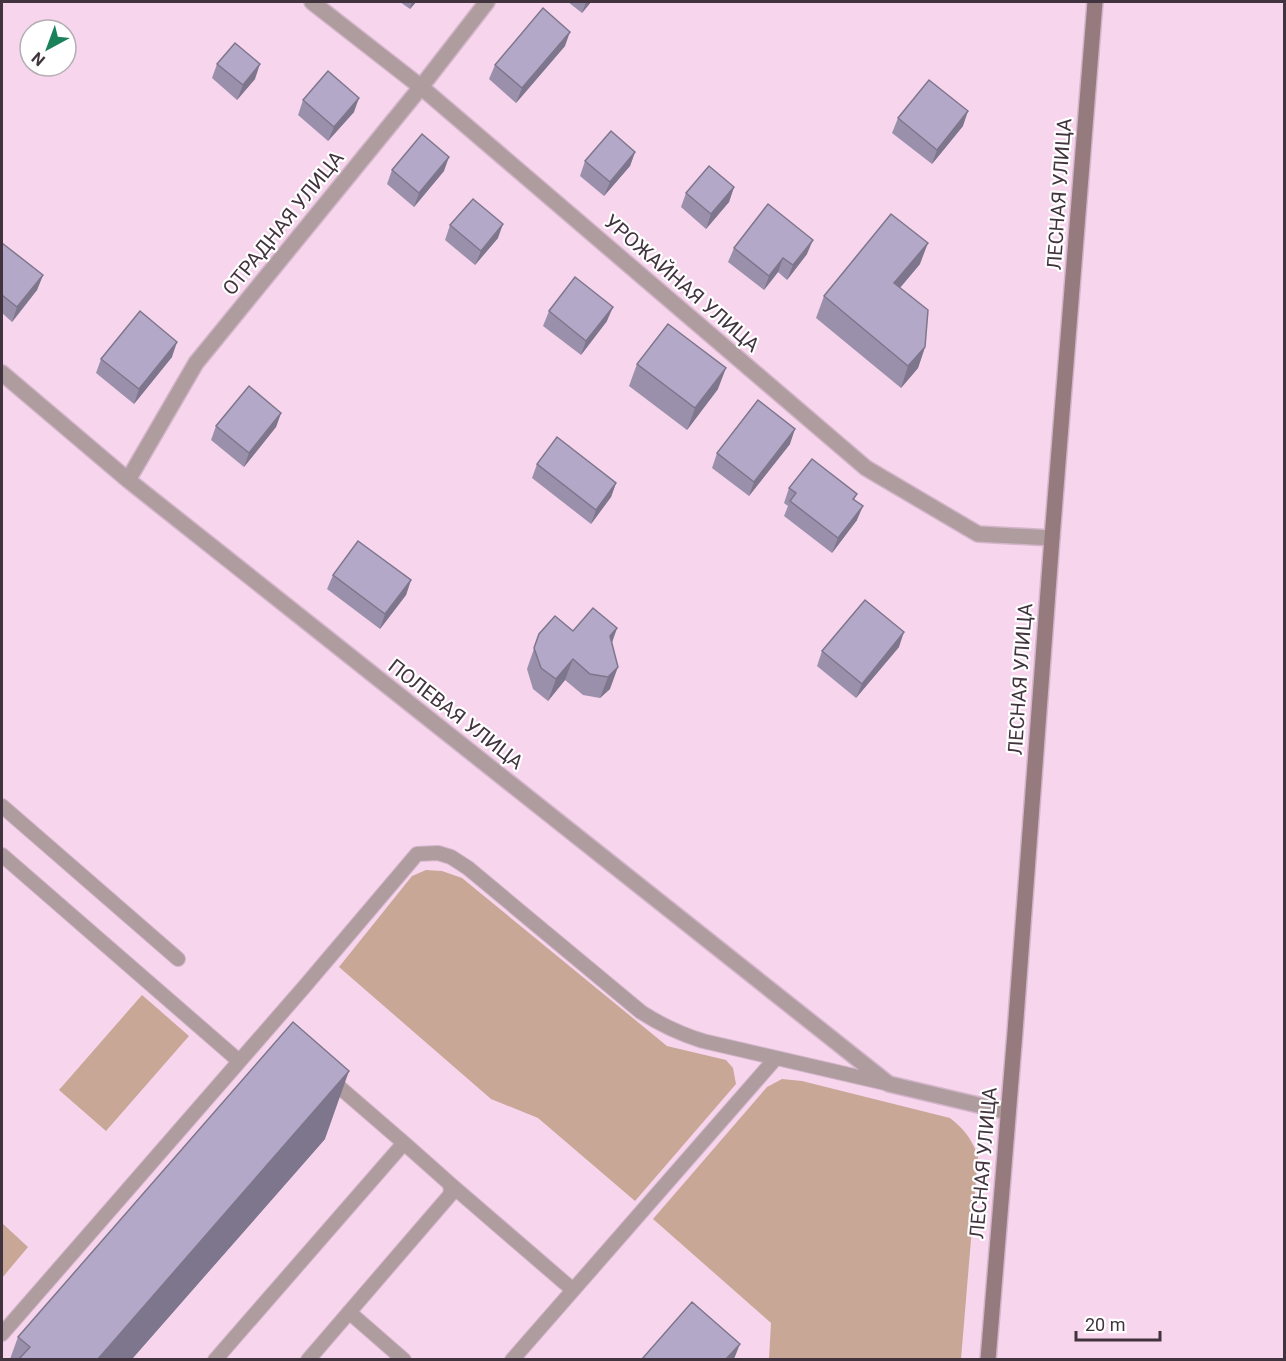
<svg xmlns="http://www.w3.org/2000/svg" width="1286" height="1361" viewBox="0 0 1286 1361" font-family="Roboto,sans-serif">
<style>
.green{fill:#c9a797}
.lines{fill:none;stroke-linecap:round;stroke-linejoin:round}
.service-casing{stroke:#d3b5ca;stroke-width:16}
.minor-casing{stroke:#d3b5ca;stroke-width:18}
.secondary-casing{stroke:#d3b5ca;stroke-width:18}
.service{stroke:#ae9c9e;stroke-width:14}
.minor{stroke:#ae9c9e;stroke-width:15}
.secondary{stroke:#957b7d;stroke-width:15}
.wall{fill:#9b90ac}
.shaded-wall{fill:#7e768c}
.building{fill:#b4a8c8;stroke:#7e768c;stroke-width:1.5}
.labels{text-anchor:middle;stroke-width:4.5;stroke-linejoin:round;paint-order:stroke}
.street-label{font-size:20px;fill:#42343e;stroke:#fff}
</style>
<rect width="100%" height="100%" fill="#f7d5ed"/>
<!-- green -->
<path class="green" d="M 426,870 L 442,871 L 462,878 L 667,1046 L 726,1060 L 733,1068 L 736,1084 L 635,1201 L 538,1118 L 491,1099 L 339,967 L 412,876 Z
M 142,995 L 189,1036 L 106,1131 L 59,1090 Z
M 782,1079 L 802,1081 L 950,1118 C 965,1130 971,1138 978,1156 L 961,1359 L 769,1359 L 771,1323 L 653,1219 L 767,1087 Z
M 2,1223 L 28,1247 L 2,1278 Z"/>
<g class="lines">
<defs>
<path id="service" d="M 2,806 L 178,959
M 2,855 L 239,1061
M 449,1183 L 573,1290
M 349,1312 L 404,1360
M 2,1334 L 305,986 L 417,854 L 438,853 L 451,857 L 468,868 L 641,1012 C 661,1025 680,1034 703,1041 L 889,1084
M 215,1360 L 404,1143 L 330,1079
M 308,1360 L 450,1195 L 451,1189 L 449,1183 L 404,1143
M 512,1360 L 776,1058"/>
<path id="minor" d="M 312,2 L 421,87 L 866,468 L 978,534 L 1052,538
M 2,373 L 128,480 L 889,1084 L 1008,1112
M 128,480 L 196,363 L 421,87 L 487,2"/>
<path id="secondary" d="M 988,1360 L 1015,1032 L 1052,538 L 1095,2"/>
</defs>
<!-- service casing -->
<use href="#service" class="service-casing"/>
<!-- minor casing -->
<use href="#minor" class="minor-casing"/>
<!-- secondary casing -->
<use href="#secondary" class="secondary-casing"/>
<!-- service -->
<use href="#service" class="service"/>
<!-- minor -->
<use href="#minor" class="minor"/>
<!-- secondary -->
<use href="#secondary" class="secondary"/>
</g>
<!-- wall -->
<path class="wall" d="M 400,2 L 416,2 L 410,9 Z
M 568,2 L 591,2 L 582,13 Z
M 565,46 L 516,103 L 489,79 L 495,65 Z
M 217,64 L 255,79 L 237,100 L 212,78 Z
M 303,100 L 354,112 L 328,141 L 298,115 Z
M 898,118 L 963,126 L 932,164 L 892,133 Z
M 635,152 L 630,166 L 604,196 L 580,176 L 585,161 Z
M 392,170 L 444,171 L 414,207 L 387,184 Z
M 734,187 L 729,202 L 706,229 L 681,207 L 686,193 Z
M 450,225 L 498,238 L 475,265 L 445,240 Z
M 2,244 L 43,275 L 37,290 L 12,322 L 2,313 Z
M 734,248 L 807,254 L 787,280 L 778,272 L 764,290 L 728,262 Z
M 920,264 L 900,288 L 925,347 L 918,368 L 901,388 L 816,318 L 824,296 Z
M 549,311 L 607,321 L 581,355 L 543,326 Z
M 172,357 L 134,404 L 96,373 L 101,359 Z
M 637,364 L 718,389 L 687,430 L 629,386 Z
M 281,413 L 276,427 L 244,467 L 211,440 L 216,426 Z
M 790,444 L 749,496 L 712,468 L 717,453 Z
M 537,464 L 616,483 L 611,497 L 591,524 L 532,478 Z
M 789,488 L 857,494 L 854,500 L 857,520 L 832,553 L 784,516 L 788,506 L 784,503 Z
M 333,575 L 411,580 L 406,595 L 380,629 L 327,589 Z
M 617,628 L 612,643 L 610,689 L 600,698 L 583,695 L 565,680 L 548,701 L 533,689 L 527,669 L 539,634 Z
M 899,647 L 856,698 L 817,666 L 822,651 Z
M 325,1139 L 132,1359 L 10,1359 L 18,1337 Z"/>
<!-- shaded-wall -->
<path class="shaded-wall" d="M 412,2 L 416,2 L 410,9 Z
M 586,2 L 591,2 L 582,13 Z
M 570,32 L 565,46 L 516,103 L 522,88 Z
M 260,64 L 255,79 L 237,100 L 243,85 Z
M 359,98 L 354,112 L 328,141 L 334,127 Z
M 968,111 L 963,126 L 932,164 L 937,150 Z
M 635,152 L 630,166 L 604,196 L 610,182 Z
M 449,157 L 444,171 L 414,207 L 419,193 Z
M 734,187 L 729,202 L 706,229 L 711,214 Z
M 503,224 L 498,238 L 475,265 L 481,251 Z
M 813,240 L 807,254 L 787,280 L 793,265 Z
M 928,243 L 920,264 L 886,304 L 894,283 Z
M 783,258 L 778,272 L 764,290 L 769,276 Z
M 43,275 L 37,290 L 12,322 L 17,307 Z
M 613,307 L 607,321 L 581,355 L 586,341 Z
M 177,342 L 172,357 L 134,404 L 139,389 Z
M 925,347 L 918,368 L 901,388 L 908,366 Z
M 726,368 L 718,389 L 687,430 L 695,408 Z
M 281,413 L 276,427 L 244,467 L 249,453 Z
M 795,429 L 790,444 L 749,496 L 754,482 Z
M 616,483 L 611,497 L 591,524 L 596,510 Z
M 863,506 L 857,520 L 832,553 L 838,538 Z
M 411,580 L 406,595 L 380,629 L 385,614 Z
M 617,628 L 609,650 L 610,636 Z
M 904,632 L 899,647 L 856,698 L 862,684 Z
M 573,659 L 565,680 L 548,701 L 556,679 Z
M 618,667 L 610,689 L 600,698 L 608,677 Z
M 349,1071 L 325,1139 L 132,1359 L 98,1359 Z
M 740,1344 L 734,1359 L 726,1359 Z"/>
<!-- building -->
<path class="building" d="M 543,8 L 570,32 L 522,88 L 495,65 Z
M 235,43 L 260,64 L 243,85 L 217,64 Z
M 328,71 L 359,98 L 334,127 L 303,100 Z
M 929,80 L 968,111 L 937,150 L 898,118 Z
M 611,131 L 635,152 L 610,182 L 585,161 Z
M 422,134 L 449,157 L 419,193 L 392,170 Z
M 709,166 L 734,187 L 711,214 L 686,193 Z
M 473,199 L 503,224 L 481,251 L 450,225 Z
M 768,204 L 813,240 L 793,265 L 783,258 L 769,276 L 734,248 Z
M 891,214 L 928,243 L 894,283 L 928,310 L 925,347 L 908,366 L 824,296 Z
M 2,243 L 43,275 L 17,307 L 2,295 Z
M 575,277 L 613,307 L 586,341 L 549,311 Z
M 140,311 L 177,342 L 139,389 L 101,359 Z
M 668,324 L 726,368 L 695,408 L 637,364 Z
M 249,386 L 281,413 L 249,453 L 216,426 Z
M 758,400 L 795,429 L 754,482 L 717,453 Z
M 557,437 L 616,483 L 596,510 L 537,464 Z
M 812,459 L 857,494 L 853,499 L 863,506 L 838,538 L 790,501 L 796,493 L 789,488 Z
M 358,541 L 411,580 L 385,614 L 333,575 Z
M 865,600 L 904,632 L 862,684 L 822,651 Z
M 593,608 L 617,628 L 610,636 L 618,667 L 608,677 L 590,674 L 573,659 L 556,679 L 541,668 L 534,648 L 539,634 L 555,616 L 573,631 Z
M 293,1022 L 349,1071 L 98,1359 L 19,1359 L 30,1347 L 18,1337 Z
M 692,1302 L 740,1344 L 726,1359 L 642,1359 Z"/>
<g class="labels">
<!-- street labels -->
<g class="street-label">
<text transform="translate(1059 194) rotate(-86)" y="7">ЛЕСНАЯ УЛИЦА</text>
<text transform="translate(283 223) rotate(-51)" y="7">ОТРАДНАЯ УЛИЦА</text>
<text transform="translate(682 283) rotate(41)" y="7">УРОЖАЙНАЯ УЛИЦА</text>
<text transform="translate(1020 679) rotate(-86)" y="7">ЛЕСНАЯ УЛИЦА</text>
<text transform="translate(456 714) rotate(38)" y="7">ПОЛЕВАЯ УЛИЦА</text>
<text transform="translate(983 1163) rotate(-85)" y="7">ЛЕСНАЯ УЛИЦА</text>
</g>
</g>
<!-- border -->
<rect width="1286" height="1361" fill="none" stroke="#42343e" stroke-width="6"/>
<!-- north arrow -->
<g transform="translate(48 48) rotate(221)"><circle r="28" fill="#ffffff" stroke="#b3aeb2" stroke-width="1.5"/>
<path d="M0-4.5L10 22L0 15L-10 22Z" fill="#1b815b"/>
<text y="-9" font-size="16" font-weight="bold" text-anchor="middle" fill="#42343e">N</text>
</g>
<!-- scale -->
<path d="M1076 1331v9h84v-9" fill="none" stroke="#42343e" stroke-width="3"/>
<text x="1085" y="1331" font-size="18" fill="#42343e" stroke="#ffffff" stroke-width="4.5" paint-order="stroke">20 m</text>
</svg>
